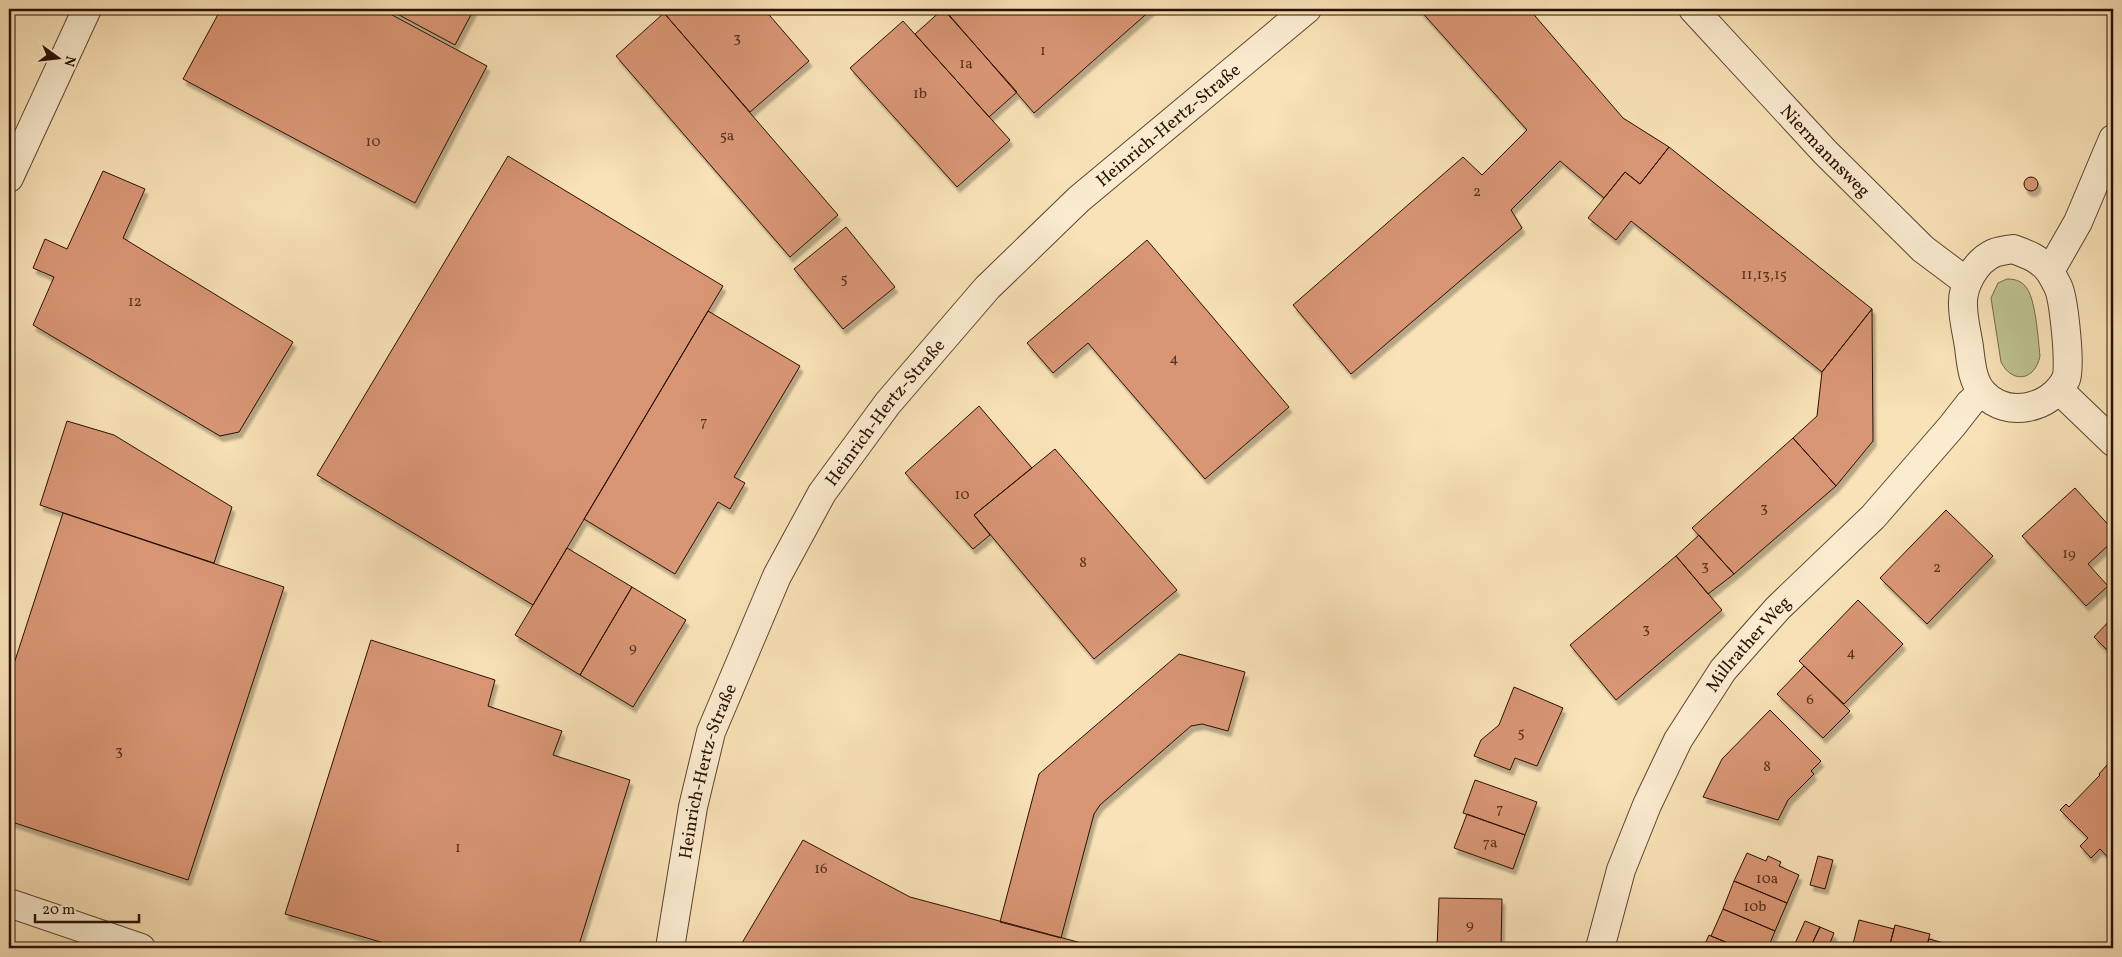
<svg xmlns="http://www.w3.org/2000/svg" width="2122" height="957" viewBox="0 0 2122 957" font-family="Vollkorn,serif">
<style>
.green{fill:#bec38e;stroke:#746a47}
.building{fill:#d99675;stroke:#291000;filter:url(#shadow)}
.lines{fill:none;stroke-linecap:round;stroke-linejoin:round}
.minor-casing{stroke:#5d442e;stroke-width:30}
.tertiary-casing{stroke:#5d442e;stroke-width:30}
.minor{stroke:#fbecd0;stroke-width:28}
.tertiary{stroke:#fbecd0;stroke-width:28}
.labels{text-anchor:middle;stroke-width:4;stroke-linejoin:round;paint-order:stroke}
.number-label{font-size:15px;fill:#55321d}
.street-label{font-size:18px;fill:#291000;stroke:#fbecd0}
</style>
<defs>
<filter id="shadow"><feDropShadow dx="3" dy="5.5" stdDeviation="1" flood-color="#0004"/></filter>
</defs>
<rect width="100%" height="100%" fill="#f9e2b7"/>
<filter id="stains"><feTurbulence type="fractalNoise" baseFrequency=".004" numOctaves="4"/><feColorMatrix values="0 0 0 0 .2 0 0 0 0 .09 0 0 0 0 .02 0 0 0 .5 -.17"/></filter>
<radialGradient id="worn" r=".72"><stop offset=".6" stop-color="#630" stop-opacity="0"/><stop offset="1" stop-color="#630" stop-opacity=".3"/></radialGradient>
<!-- green -->
<path class="green" d="M 2007,279 C 2013,279 2020,280 2025,286 C 2036,297 2038,340 2040,356 C 2035,381 2012,384 2001,362 L 1991,298 L 1998,283 Z"/>
<!-- building -->
<path class="building" d="M 221,9 L 381,9 L 487,66 L 415,203 L 183,79 Z
M 388,9 L 474,9 L 455,45 Z
M 670,9 L 764,9 L 809,61 L 750,112 L 664,13 Z
M 943,9 L 1017,92 L 989,117 L 915,34 Z
M 944,9 L 1152,9 L 1034,113 Z
M 1419,9 L 1529,9 L 1623,118 L 1669,147 L 1640,184 L 1625,172 L 1604,198 L 1560,161 L 1511,210 L 1522,228 L 1351,374 L 1293,305 L 1463,157 L 1482,175 L 1527,130 Z
M 664,13 L 838,215 L 790,257 L 616,56 Z
M 903,21 L 1010,140 L 957,187 L 850,68 Z
M 1669,147 L 1872,309 L 1822,372 L 1631,221 L 1616,240 L 1588,218 L 1625,172 L 1640,184 Z
M 508,156 L 723,286 L 533,605 L 317,475 Z
M 103,171 L 145,189 L 123,238 L 293,342 L 239,432 L 220,436 L 33,325 L 54,277 L 33,268 L 45,239 L 67,249 Z
M2024 184a7 7 0 1 1 14 0a7 7 0 1 1-14 0Z
M 846,227 L 895,287 L 843,329 L 794,269 Z
M 1147,240 L 1289,407 L 1205,479 L 1088,343 L 1053,373 L 1027,343 Z
M 1872,309 L 1873,441 L 1836,486 L 1793,438 L 1817,416 L 1822,372 Z
M 708,311 L 800,366 L 734,477 L 745,483 L 730,509 L 718,502 L 675,574 L 584,519 Z
M 979,406 L 1032,468 L 974,515 L 990,535 L 973,549 L 905,473 Z
M 67,421 L 114,435 L 232,507 L 214,563 L 40,505 Z
M 1793,438 L 1836,486 L 1734,574 L 1692,528 Z
M 1055,449 L 1177,590 L 1094,659 L 974,515 Z
M 2075,488 L 2113,530 L 2113,541 L 2088,564 L 2108,586 L 2086,606 L 2022,536 Z
M 1946,510 L 1993,556 L 1927,624 L 1880,578 Z
M 63,513 L 284,587 L 188,880 L 9,821 L 9,679 Z
M 1699,535 L 1734,574 L 1708,594 L 1676,556 Z
M 567,548 L 632,587 L 580,675 L 515,635 Z
M 1676,556 L 1722,610 L 1616,700 L 1570,645 Z
M 632,587 L 686,620 L 633,707 L 580,675 Z
M 1858,600 L 1903,644 L 1844,704 L 1799,661 Z
M 2113,617 L 2113,656 L 2094,637 Z
M 371,640 L 495,680 L 488,706 L 562,731 L 553,755 L 630,780 L 578,948 L 383,948 L 384,943 L 285,914 Z
M 1179,654 L 1245,672 L 1228,731 L 1202,724 L 1191,726 L 1100,805 L 1094,814 L 1061,938 L 1000,922 L 1039,774 Z
M 1804,666 L 1850,711 L 1823,738 L 1777,694 Z
M 1514,687 L 1563,708 L 1537,766 L 1515,758 L 1510,770 L 1474,756 L 1481,740 L 1499,725 Z
M 1770,710 L 1821,761 L 1811,771 L 1814,774 L 1788,800 L 1778,820 L 1703,797 L 1722,759 Z
M 2107,765 L 2113,771 L 2113,863 L 2100,849 L 2091,858 L 2080,846 L 2088,838 L 2060,810 L 2066,804 L 2069,807 L 2100,775 L 2099,774 Z
M 1475,780 L 1537,802 L 1525,835 L 1463,813 Z
M 1467,814 L 1525,835 L 1513,869 L 1454,848 Z
M 803,840 L 910,897 L 1100,948 L 739,948 Z
M 1747,853 L 1766,861 L 1768,856 L 1781,862 L 1779,866 L 1799,875 L 1787,903 L 1734,881 Z
M 1818,856 L 1833,860 L 1825,889 L 1810,885 Z
M 1734,881 L 1787,903 L 1775,931 L 1723,909 Z
M 1439,898 L 1502,899 L 1501,948 L 1437,948 Z
M 1723,909 L 1775,931 L 1768,948 L 1740,948 L 1711,936 Z
M 1859,920 L 1894,929 L 1889,948 L 1852,948 Z
M 1805,921 L 1820,927 L 1810,948 L 1793,948 Z
M 1895,925 L 1930,934 L 1926,948 L 1889,948 Z
M 1820,927 L 1834,933 L 1828,948 L 1810,948 Z
M 1709,935 L 1711,936 L 1740,948 L 1703,948 Z
M 1929,939 L 1963,948 L 1926,948 Z"/>
<g class="lines">
<defs>
<g id="minor">
<path d="M 2059,390 L 2113,442"/>
<path d="M 9,903 L 141,948"/>
<path id="s1" d="M 670,948 L 693,807 L 711,732 L 777,576 L 822,493 L 888,403 L 987,288 L 1079,199 L 1307,9"/>
<path id="s2" d="M 1600,948 L 1621,870 L 1647,805 L 1678,740 L 1723,670 L 1778,608 L 1873,517 L 1952,426 L 1970,403 L 1982,392"/>
</g>
<g id="tertiary">
<path id="s3" d="M 1693,9 L 1825,152 L 1923,249 L 1967,282"/>
<path d="M 9,178 L 87,9"/>
<path d="M 2013,249 C 2027,254 2041,259 2050,272 C 2053,277 2057,284 2059,289 C 2064,303 2071,367 2066,379 C 2051,409 2007,419 1983,393 C 1972,381 1971,362 1969,347 C 1967,333 1963,319 1963,305 C 1962,285 1976,261 1994,253 C 2000,251 2007,250 2013,249 Z"/>
<path d="M 2050,271 L 2078,222 L 2113,139"/>
</g>
</defs>
<!-- minor casing -->
<use href="#minor" class="minor-casing"/>
<!-- tertiary casing -->
<use href="#tertiary" class="tertiary-casing"/>
<!-- minor -->
<use href="#minor" class="minor"/>
<!-- tertiary -->
<use href="#tertiary" class="tertiary"/>
</g>
<g class="labels">
<!-- number labels -->
<g class="number-label">
<text x="737" y="42">3</text>
<text x="1043" y="55">1</text>
<text x="966" y="68">1a</text>
<text x="920" y="98">1b</text>
<text x="727" y="140">5a</text>
<text x="373" y="146">10</text>
<text x="1477" y="196">2</text>
<text x="1764" y="279">11,13,15</text>
<text x="844" y="283">5</text>
<text x="135" y="306">12</text>
<text x="1174" y="363">4</text>
<text x="704" y="426">7</text>
<text x="962" y="499">10</text>
<text x="1764" y="512">3</text>
<text x="2069" y="558">19</text>
<text x="1083" y="567">8</text>
<text x="1705" y="570">3</text>
<text x="1937" y="572">2</text>
<text x="1646" y="633">3</text>
<text x="633" y="652">9</text>
<text x="1851" y="657">4</text>
<text x="1810" y="704">6</text>
<text x="1521" y="737">5</text>
<text x="119" y="755">3</text>
<text x="1767" y="771">8</text>
<text x="1500" y="813">7</text>
<text x="1490" y="847">7a</text>
<text x="458" y="852">1</text>
<text x="821" y="873">16</text>
<text x="1767" y="883">10a</text>
<text x="1755" y="911">10b</text>
<text x="1470" y="929">9</text>
</g>
<!-- street labels -->
<g class="street-label">
<text dy="6" stroke="none"><textPath href="#s1" startOffset="991">Heinrich-Hertz-Straße</textPath></text>
<text dy="6" stroke="none"><textPath href="#s3" startOffset="194">Niermannsweg</textPath></text>
<text dy="6" stroke="none"><textPath href="#s1" startOffset="586">Heinrich-Hertz-Straße</textPath></text>
<text dy="6" stroke="none"><textPath href="#s2" startOffset="342">Millrather Weg</textPath></text>
<text dy="6" stroke="none"><textPath href="#s1" startOffset="181">Heinrich-Hertz-Straße</textPath></text>
</g>
</g>
<!-- margin -->
<rect width="2122" height="957" fill="none" stroke="#f9e2b7" stroke-width="30"/>
<rect x="10" y="10" width="2102" height="937" fill="none" stroke="#291000" stroke-width="2.5"/>
<rect x="15" y="15" width="2092" height="927" fill="none" stroke="#291000"/>
<!-- north arrow -->
<g transform="translate(58 58) rotate(105)" stroke="#fbecd0" stroke-width="4" paint-order="stroke">
<path d="M0-4L9 19L0 12L-9 19Z" fill="#291000"/>
<text y="-8" font-size="14" font-weight="bold" text-anchor="middle" fill="#291000">N</text>
</g>
<!-- scale -->
<path d="M35 914v8h104v-8" fill="none" stroke="#291000" stroke-width="2.5"/>
<text x="42" y="914" font-size="15" fill="#291000" stroke="#fbecd0" stroke-width="4" paint-order="stroke">20 m</text>
<rect width="100%" height="100%" filter="url(#stains)"/>
<rect width="100%" height="100%" fill="url(#worn)"/>
</svg>
